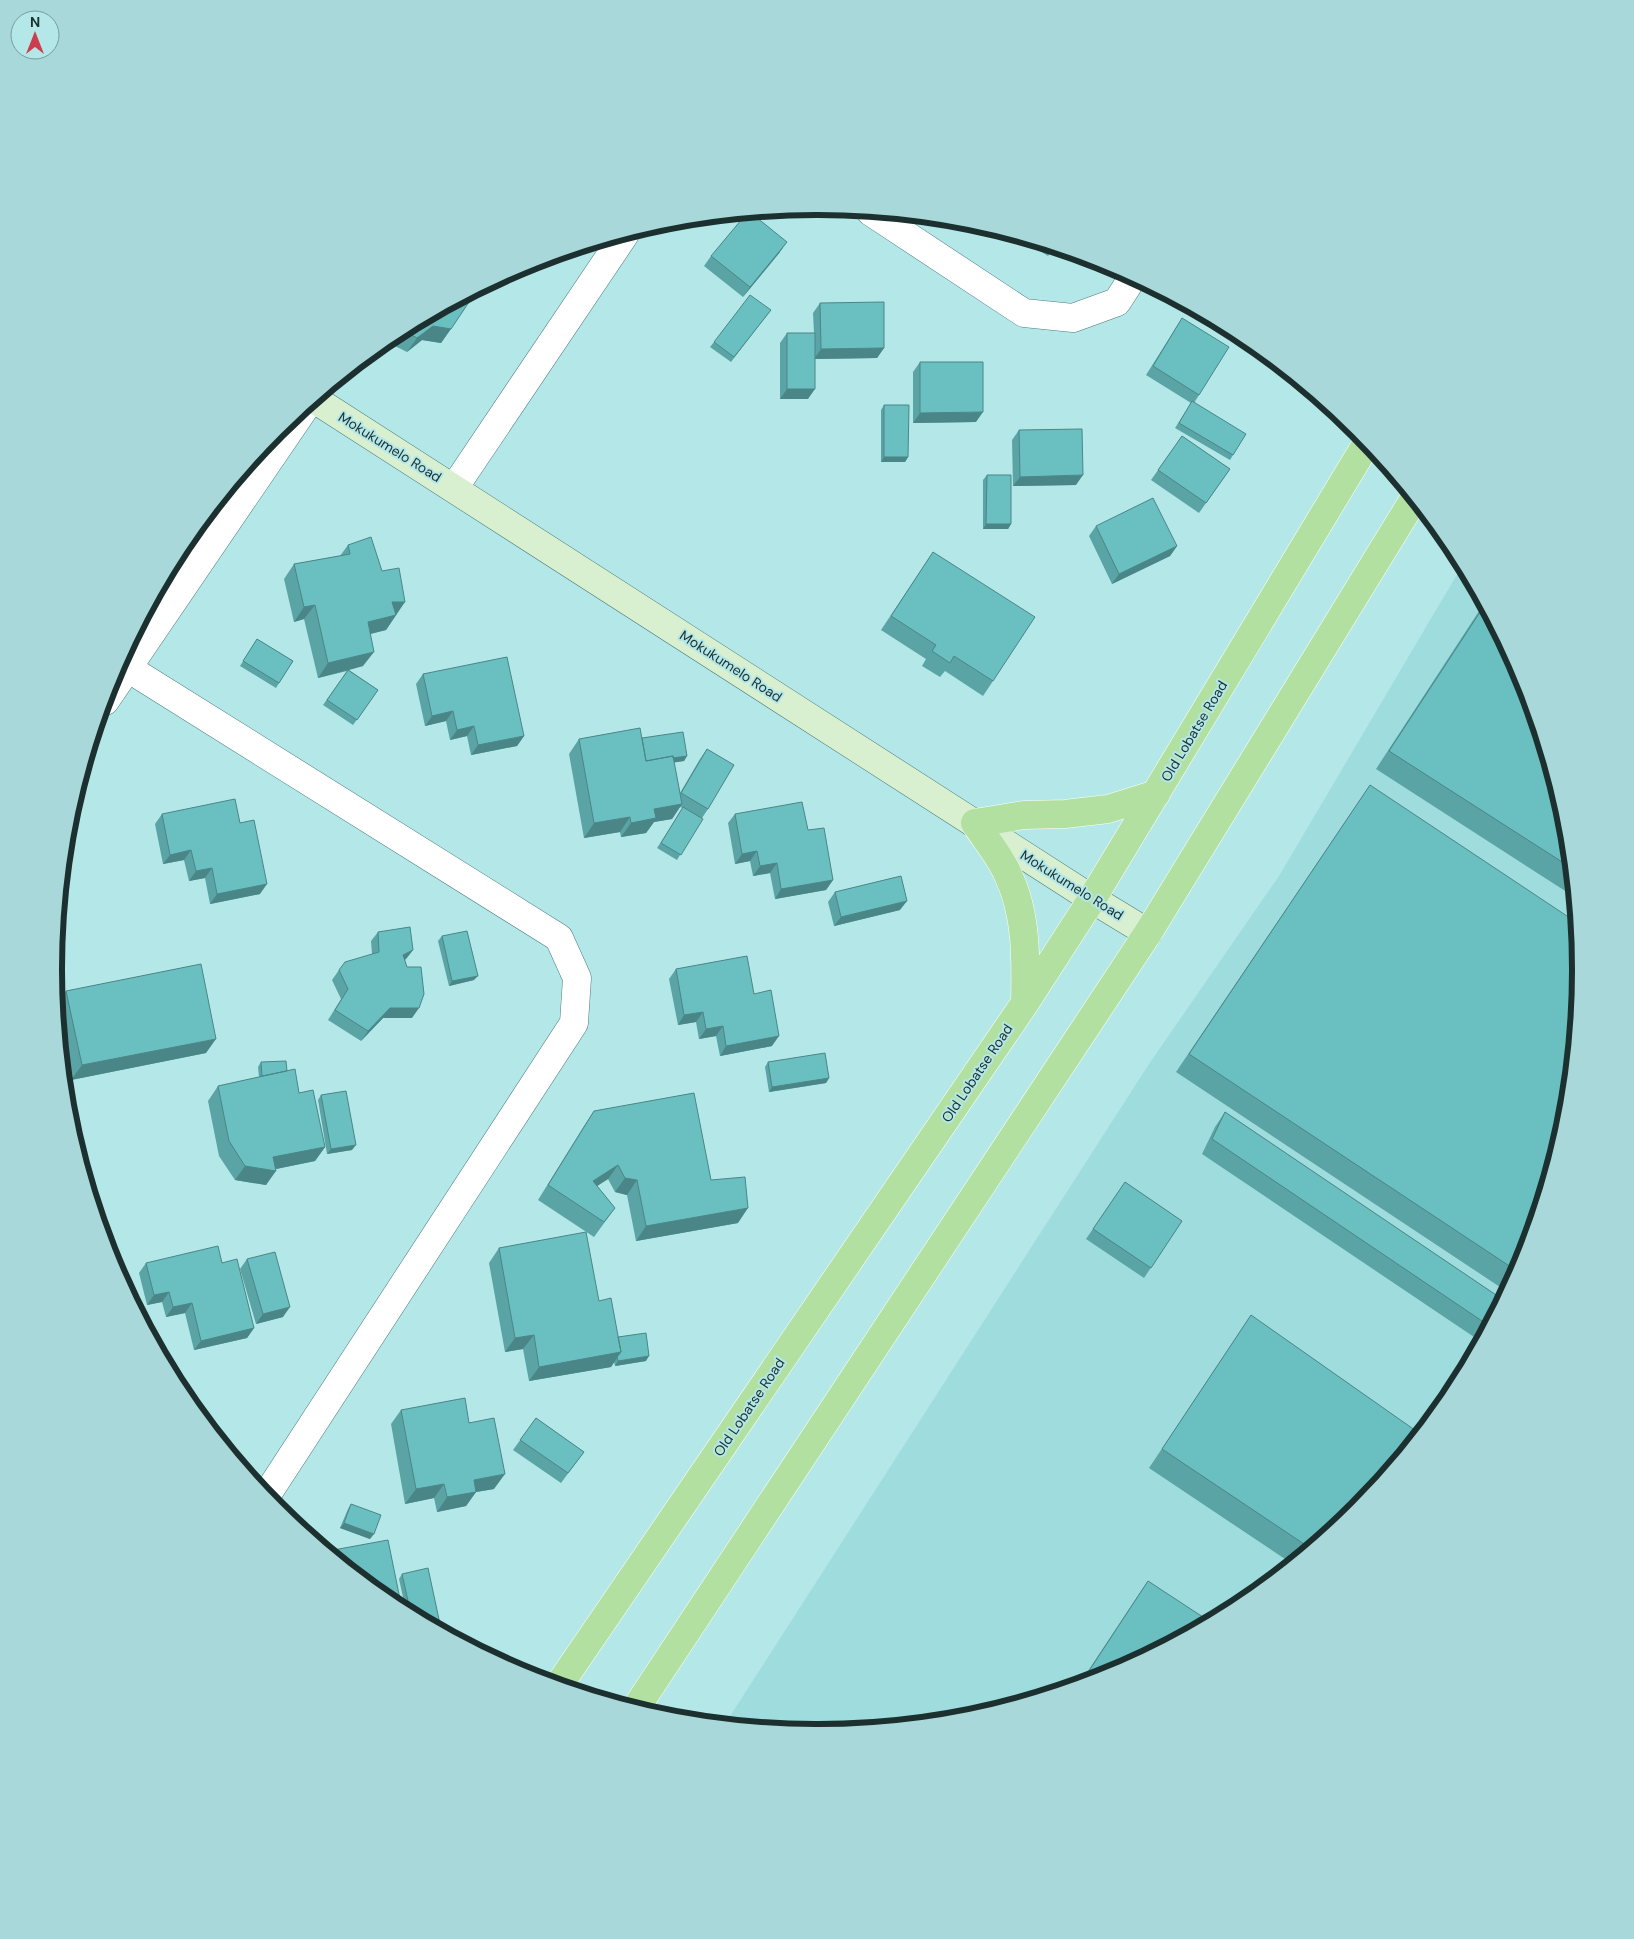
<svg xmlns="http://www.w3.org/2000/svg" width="1634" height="1939" viewBox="0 0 1634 1939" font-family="'DM Sans',sans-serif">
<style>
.built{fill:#9fdcdd}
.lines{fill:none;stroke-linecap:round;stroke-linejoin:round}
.street-casing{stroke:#4c7c7d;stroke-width:29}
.secondary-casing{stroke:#4c7c7d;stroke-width:29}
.primary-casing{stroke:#fff;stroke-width:29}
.street{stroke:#fff;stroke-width:28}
.secondary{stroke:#d9f0d0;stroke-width:28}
.primary{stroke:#b2e0a1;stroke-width:28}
.wall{fill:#5ba4a6}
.shaded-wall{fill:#4a8687}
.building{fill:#6abfc1;stroke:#4a8687}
.labels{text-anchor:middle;stroke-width:4;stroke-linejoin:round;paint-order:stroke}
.street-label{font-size:14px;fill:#1c3030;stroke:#b4e7e8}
.rim{fill:none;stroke:#1c3030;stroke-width:6}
</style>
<rect width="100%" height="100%" fill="#b4e7e8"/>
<!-- built -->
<path class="built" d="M 1462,566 L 1522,678 L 1566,821 L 1580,970 L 1566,1119 L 1522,1262 L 1451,1394 L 1356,1509 L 1241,1604 L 1109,1675 L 966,1718 L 817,1733 L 725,1724 L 1149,1064 L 1279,876 Z"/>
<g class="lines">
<defs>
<path id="street" d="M 871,212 L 1024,313 L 1073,318 L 1117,302 L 1133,277
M 454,488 L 625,234
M 126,667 L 559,938 L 577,978 L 574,1023 L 266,1496
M 105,701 L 306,406"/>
<path id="secondary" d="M 314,399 L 1092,899 L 1148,933"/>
<path id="primary" d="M 1025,1003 C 1026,960 1027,914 1008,875 C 1000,856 986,840 975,823 L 1024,815 L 1065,814 L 1108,809 L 1156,794
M 559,1685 L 1025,1003 L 1092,899 L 1367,443
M 636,1708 L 1148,933 L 1414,499"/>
</defs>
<!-- street casing -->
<use href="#street" class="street-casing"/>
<!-- secondary casing -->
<use href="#secondary" class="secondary-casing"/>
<!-- primary casing -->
<use href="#primary" class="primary-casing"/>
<!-- street -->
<use href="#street" class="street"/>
<!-- secondary -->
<use href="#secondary" class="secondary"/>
<!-- primary -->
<use href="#primary" class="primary"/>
</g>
<!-- wall -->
<path class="wall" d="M 1018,237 L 1054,248 L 1048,256 Z
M 780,252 L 743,297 L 704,266 L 711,256 Z
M 477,290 L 441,343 L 422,340 L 407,352 L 385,341 L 393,335 Z
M 820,303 L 884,348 L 877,358 L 815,359 L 808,399 L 780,399 L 780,343 L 787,333 L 814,333 L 813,313 Z
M 771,310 L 731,362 L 710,347 L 714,342 Z
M 1182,318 L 1199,395 L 1194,403 L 1233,455 L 1230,460 L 1175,428 L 1191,403 L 1146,375 Z
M 920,362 L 976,422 L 913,423 L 913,372 Z
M 884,405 L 908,457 L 905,462 L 881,462 L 881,410 Z
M 1019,430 L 1076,485 L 1013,486 L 1012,440 Z
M 1182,436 L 1230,469 L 1199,513 L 1151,480 Z
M 987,475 L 1011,524 L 1008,529 L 983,529 L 983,480 Z
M 1096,526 L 1177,546 L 1170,556 L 1112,584 L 1089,536 Z
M 348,545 L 382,571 L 396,615 L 386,630 L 370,634 L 363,666 L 349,670 L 378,690 L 353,725 L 323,705 L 347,671 L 318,678 L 304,619 L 294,622 L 284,579 L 294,564 L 340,556 Z
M 933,552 L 993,681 L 983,696 L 945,671 L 940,677 L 922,666 L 926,659 L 881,630 Z
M 1483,605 L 1522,678 L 1566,821 L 1573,896 L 1376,769 Z
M 257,639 L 293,661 L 276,688 L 240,666 Z
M 423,674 L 524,736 L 517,746 L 471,755 L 467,736 L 450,740 L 446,721 L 425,726 L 416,684 Z
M 579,739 L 687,756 L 684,761 L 674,762 L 680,793 L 700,759 L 707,749 L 708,809 L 702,818 L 677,860 L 657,848 L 683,808 L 680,807 L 672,819 L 654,822 L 646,833 L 621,837 L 620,832 L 584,838 L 569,754 Z
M 1370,785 L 1522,1262 L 1506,1291 L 1176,1072 Z
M 162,814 L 240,823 L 260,894 L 210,904 L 205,878 L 189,881 L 184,860 L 163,864 L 155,824 Z
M 735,814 L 808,830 L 833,880 L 826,890 L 775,899 L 770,873 L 753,876 L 750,861 L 735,864 L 728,823 Z
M 835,892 L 900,910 L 834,926 L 828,902 Z
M 378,932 L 413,950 L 405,960 L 412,1018 L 383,1018 L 361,1041 L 328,1020 L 341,999 L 332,980 L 339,970 L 372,954 L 371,941 Z
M 442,936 L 474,980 L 449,986 L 438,941 Z
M 676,969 L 754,994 L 772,1046 L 720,1056 L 716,1036 L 699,1039 L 696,1022 L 678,1025 L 669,979 Z
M 66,991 L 206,1053 L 71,1080 L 58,1016 L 57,1004 Z
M 261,1062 L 287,1071 L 299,1093 L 325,1147 L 315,1161 L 276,1169 L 266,1185 L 235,1180 L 219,1156 L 208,1101 L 218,1086 L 259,1077 L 258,1067 Z
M 768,1062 L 829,1078 L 826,1083 L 769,1092 L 765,1067 Z
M 321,1095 L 352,1150 L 327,1154 L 318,1100 Z
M 594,1111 L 711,1180 L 738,1223 L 636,1241 L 627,1195 L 615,1192 L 608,1179 L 597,1186 L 615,1208 L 594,1237 L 538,1200 L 584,1126 Z
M 1225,1112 L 1502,1299 L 1480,1341 L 1202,1154 L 1215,1127 Z
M 1125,1182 L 1182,1221 L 1144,1278 L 1086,1239 Z
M 499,1248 L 599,1301 L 618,1337 L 646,1361 L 615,1366 L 614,1362 L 611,1367 L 529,1381 L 523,1349 L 505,1352 L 489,1263 Z
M 247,1259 L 283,1317 L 256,1324 L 240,1269 Z
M 146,1263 L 222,1263 L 254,1328 L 247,1338 L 194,1350 L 185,1313 L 166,1317 L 162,1302 L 147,1305 L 139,1273 Z
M 1251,1315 L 1356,1509 L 1291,1563 L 1149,1468 Z
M 401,1410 L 469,1423 L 494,1489 L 476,1492 L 466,1506 L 437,1512 L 434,1498 L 405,1504 L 391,1424 Z
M 536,1418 L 584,1452 L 561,1483 L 513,1450 Z
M 351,1504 L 370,1539 L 340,1528 L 348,1509 Z
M 402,1574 L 437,1628 L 406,1611 L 399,1579 Z
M 1148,1581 L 1109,1675 L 1080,1683 L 1135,1600 Z"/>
<!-- shaded-wall -->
<path class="shaded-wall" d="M 787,242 L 780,252 L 743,297 L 750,287 Z
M 433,326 L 451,329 L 441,343 L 422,340 L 407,352 L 417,338 Z
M 884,348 L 877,358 L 814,359 L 821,349 Z
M 787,389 L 815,389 L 808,399 L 780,399 Z
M 983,412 L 976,422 L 913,423 L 920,413 Z
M 884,457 L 908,457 L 905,462 L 881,462 Z
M 1083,475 L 1076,485 L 1013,486 L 1020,477 Z
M 986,524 L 1011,524 L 1008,529 L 983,529 Z
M 1177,546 L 1170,556 L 1112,584 L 1119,574 Z
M 392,602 L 405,602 L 386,630 L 358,637 L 368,622 Z
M 315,605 L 304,619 L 294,622 L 304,607 Z
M 374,652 L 363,666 L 318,678 L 328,663 Z
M 453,711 L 446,721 L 425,726 L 432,716 Z
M 474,726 L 467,736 L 450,740 L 457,730 Z
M 524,736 L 517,746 L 471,755 L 478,745 Z
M 687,756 L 684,761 L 639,768 L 643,763 Z
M 682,804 L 672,819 L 654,822 L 646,833 L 621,837 L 631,823 L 654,809 Z
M 630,817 L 620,832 L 584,838 L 594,823 Z
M 191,850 L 184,860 L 163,864 L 170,855 Z
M 757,851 L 750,861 L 735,864 L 742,854 Z
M 777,863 L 770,873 L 753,876 L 760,866 Z
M 212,868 L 205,878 L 189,881 L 196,871 Z
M 833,880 L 826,890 L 775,899 L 781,889 Z
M 267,884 L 260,894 L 210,904 L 217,894 Z
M 907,901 L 900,910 L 834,926 L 841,917 Z
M 413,950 L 406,959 L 396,964 L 403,955 Z
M 478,976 L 474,980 L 449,986 L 452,981 Z
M 390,1008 L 419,1008 L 412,1018 L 383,1018 L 361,1041 L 368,1031 Z
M 703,1012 L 696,1022 L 678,1025 L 684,1015 Z
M 723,1026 L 716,1036 L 699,1039 L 706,1029 Z
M 779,1036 L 772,1046 L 720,1056 L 726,1046 Z
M 216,1039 L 206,1053 L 71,1080 L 82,1065 Z
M 829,1078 L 826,1083 L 769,1092 L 772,1087 Z
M 356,1145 L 352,1150 L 327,1154 L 331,1149 Z
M 325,1147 L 315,1161 L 271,1170 L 276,1171 L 266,1185 L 235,1180 L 245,1166 L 273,1157 Z
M 618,1165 L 608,1179 L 583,1195 L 593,1181 Z
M 625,1178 L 637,1180 L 627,1195 L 615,1192 Z
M 748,1208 L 738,1223 L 636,1241 L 646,1226 Z
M 169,1292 L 162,1302 L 147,1305 L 154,1295 Z
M 192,1303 L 185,1313 L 166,1317 L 173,1307 Z
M 290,1307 L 283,1317 L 256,1324 L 263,1314 Z
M 254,1328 L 247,1338 L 194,1350 L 201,1341 Z
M 534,1335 L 523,1349 L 505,1352 L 515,1338 Z
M 621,1352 L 611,1367 L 529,1381 L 539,1367 Z
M 649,1356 L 646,1361 L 615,1366 L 618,1361 Z
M 505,1474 L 494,1489 L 476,1492 L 466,1506 L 437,1512 L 447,1497 L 474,1480 Z
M 444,1484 L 434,1498 L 405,1504 L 416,1489 Z
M 344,1523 L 374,1534 L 370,1539 L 340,1528 Z
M 440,1624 L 437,1628 L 433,1625 Z"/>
<!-- building -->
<path class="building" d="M 747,213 L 751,213 L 787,242 L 750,287 L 711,256 Z
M 477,290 L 451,329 L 433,326 L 417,338 L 402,330 Z
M 750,295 L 771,310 L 734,357 L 714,342 Z
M 884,302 L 884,348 L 821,349 L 820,303 Z
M 1182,318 L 1229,347 L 1199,395 L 1153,366 Z
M 787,333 L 815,333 L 815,389 L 787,389 Z
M 920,362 L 983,362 L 983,412 L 920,413 Z
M 1192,401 L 1246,434 L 1233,455 L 1179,423 Z
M 884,405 L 909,405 L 908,457 L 884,457 Z
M 1082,429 L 1083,475 L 1020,477 L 1019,430 Z
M 1182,436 L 1230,469 L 1206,503 L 1158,470 Z
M 987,475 L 1011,475 L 1011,524 L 986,524 Z
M 1153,498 L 1177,546 L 1119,574 L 1096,526 Z
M 371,537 L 382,571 L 399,568 L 405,602 L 392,602 L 396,615 L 368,622 L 374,652 L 328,663 L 315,605 L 304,607 L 294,564 L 350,554 L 348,545 Z
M 933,552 L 1035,617 L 993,681 L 954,656 L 950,663 L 932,651 L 936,645 L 891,616 Z
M 1484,606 L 1522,678 L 1566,821 L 1570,867 L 1389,751 Z
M 257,639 L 293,661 L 279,683 L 243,661 Z
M 507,657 L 524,736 L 478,745 L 474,726 L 457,730 L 453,711 L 432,716 L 423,674 Z
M 348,670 L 378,690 L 357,720 L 327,700 Z
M 640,728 L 646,761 L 673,756 L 682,804 L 654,809 L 656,818 L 631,823 L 630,817 L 594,823 L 579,739 Z
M 683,732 L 687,756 L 673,758 L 673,756 L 646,761 L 642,738 Z
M 707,749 L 734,765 L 708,809 L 681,793 Z
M 1370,785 L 1576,922 L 1580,970 L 1566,1119 L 1522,1262 L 1517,1271 L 1189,1054 Z
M 235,799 L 240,823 L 254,820 L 267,884 L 217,894 L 212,868 L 196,871 L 191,850 L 170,855 L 162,814 Z
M 802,802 L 808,830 L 824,828 L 833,880 L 781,889 L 777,863 L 760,866 L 757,851 L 742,854 L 735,814 Z
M 683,807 L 703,819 L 681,855 L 661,843 Z
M 901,876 L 907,901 L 841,917 L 835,892 Z
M 410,927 L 413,950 L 403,955 L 407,967 L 421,967 L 424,994 L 419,1008 L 390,1008 L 368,1031 L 335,1010 L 348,989 L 339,970 L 345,962 L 379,952 L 378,932 Z
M 467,931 L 478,976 L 452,981 L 442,936 Z
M 747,956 L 754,994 L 771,990 L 779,1036 L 726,1046 L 723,1026 L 706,1029 L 703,1012 L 684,1015 L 676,969 Z
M 201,964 L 216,1039 L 82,1065 L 66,991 Z
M 825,1053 L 829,1078 L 772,1087 L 768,1062 Z
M 286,1061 L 287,1071 L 262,1076 L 261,1062 Z
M 295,1069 L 299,1093 L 313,1090 L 325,1147 L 273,1157 L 276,1171 L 245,1166 L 229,1141 L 218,1086 Z
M 346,1091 L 356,1145 L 331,1149 L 321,1095 Z
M 694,1093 L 711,1180 L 745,1177 L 748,1208 L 646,1226 L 637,1180 L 625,1178 L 618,1165 L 593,1181 L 615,1208 L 604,1222 L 548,1185 L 594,1111 Z
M 1225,1112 L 1502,1299 L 1488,1325 L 1212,1139 Z
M 1125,1182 L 1182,1221 L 1151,1268 L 1093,1229 Z
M 586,1232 L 599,1301 L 611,1298 L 621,1352 L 539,1367 L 534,1335 L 515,1338 L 499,1248 Z
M 218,1246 L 222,1263 L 237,1259 L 254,1328 L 201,1341 L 192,1303 L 173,1307 L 169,1292 L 154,1295 L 146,1263 Z
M 275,1252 L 290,1307 L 263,1314 L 247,1259 Z
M 1251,1315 L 1419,1433 L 1356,1509 L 1310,1548 L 1162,1449 Z
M 646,1333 L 649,1356 L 618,1361 L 617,1357 L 621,1352 L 618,1337 Z
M 465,1398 L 469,1423 L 494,1418 L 505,1474 L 474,1480 L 476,1492 L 447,1497 L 444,1484 L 416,1489 L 401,1410 Z
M 536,1418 L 584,1452 L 568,1473 L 520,1440 Z
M 351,1504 L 381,1515 L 374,1534 L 344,1523 Z
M 388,1540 L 402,1609 L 393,1604 L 328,1551 Z
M 428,1568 L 440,1624 L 433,1625 L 411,1614 L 402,1574 Z
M 1148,1581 L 1209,1621 L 1109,1675 L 1081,1683 Z"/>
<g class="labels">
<!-- street labels -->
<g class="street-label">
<text transform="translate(390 447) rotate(32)" y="5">Mokukumelo Road</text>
<text transform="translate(731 666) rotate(33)" y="5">Mokukumelo Road</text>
<text transform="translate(1194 731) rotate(-59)" y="5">Old Lobatse Road</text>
<text transform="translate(1072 885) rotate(32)" y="5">Mokukumelo Road</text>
<text transform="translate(977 1073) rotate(-56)" y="5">Old Lobatse Road</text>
<text transform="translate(749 1407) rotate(-56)" y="5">Old Lobatse Road</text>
</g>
</g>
<!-- crop -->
<path d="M0 0H1634V1939H0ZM816 215H818A754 754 0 0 1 1572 969V970A754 754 0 0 1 818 1724H816A754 754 0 0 1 62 970V969A754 754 0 0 1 816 215Z" fill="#a8d8d9" fill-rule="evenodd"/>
<path class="rim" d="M816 215H818A754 754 0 0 1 1572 969V970A754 754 0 0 1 818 1724H816A754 754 0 0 1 62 970V969A754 754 0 0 1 816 215Z"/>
<!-- north arrow -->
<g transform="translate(35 35)"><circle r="24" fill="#b4e7e8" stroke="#779e9e"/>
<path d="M0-4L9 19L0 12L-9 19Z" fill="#cd3d4f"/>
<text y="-8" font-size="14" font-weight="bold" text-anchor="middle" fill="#1c3030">N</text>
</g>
</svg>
